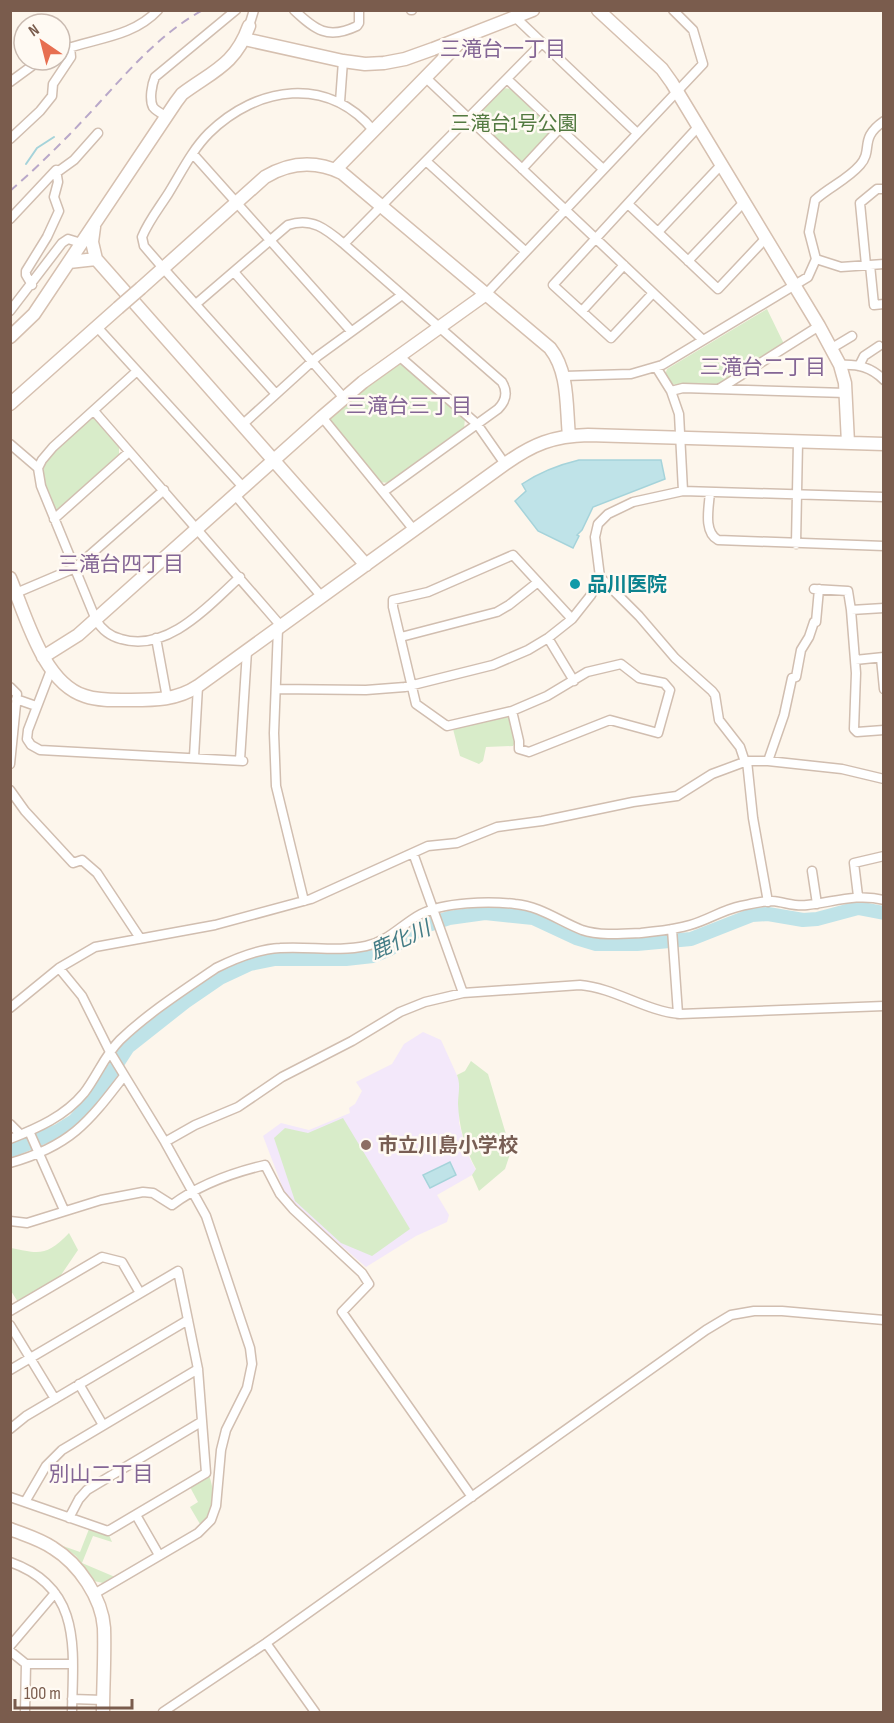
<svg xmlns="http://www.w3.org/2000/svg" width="894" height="1723" font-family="'Sofia Sans Condensed','Noto Sans JP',sans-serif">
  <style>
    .education { fill: #f3e8fa }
    .green { fill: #d8ecc9 }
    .water { fill: #bfe3e8; stroke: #a5d3da; stroke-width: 1.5 }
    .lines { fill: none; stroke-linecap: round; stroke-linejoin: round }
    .stream { stroke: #a5d3da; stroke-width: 2 }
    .river { stroke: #bfe3e8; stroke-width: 14 }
    .street-casing { stroke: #d1beb0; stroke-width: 11 }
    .secondary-casing { stroke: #d6c0b0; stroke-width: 15 }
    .street { stroke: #fff; stroke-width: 8 }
    .secondary { stroke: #fff; stroke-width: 12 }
    .rail { stroke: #b9a8c9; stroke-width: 2; stroke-dasharray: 9 6; stroke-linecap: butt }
    .secondary-bridge-casing { stroke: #d6c0b0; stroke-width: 15; stroke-linecap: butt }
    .secondary-bridge { stroke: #fff; stroke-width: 12 }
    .culture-dot { fill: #0f9aa8; stroke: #fffaf3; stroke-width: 2 }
    .education-dot { fill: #8d6e63; stroke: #fffaf3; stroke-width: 2 }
    .labels { text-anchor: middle; stroke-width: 5; stroke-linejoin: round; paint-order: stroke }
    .park-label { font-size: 20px; fill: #537a41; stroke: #fffaf3 }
    .culture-label { font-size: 20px; font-weight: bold; fill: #0d838f; stroke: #fffaf3; text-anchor: start }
    .education-label { font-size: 20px; font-weight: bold; fill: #785e54; stroke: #fffaf3; text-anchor: start }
    .neighbourhood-label { font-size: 21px; fill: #846695; stroke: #fffaf3 }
    .water-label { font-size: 21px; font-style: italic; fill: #437c86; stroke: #fffaf3 }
  </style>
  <rect width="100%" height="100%" fill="#fdf6ec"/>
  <path class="education" d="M423,1032l18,8 19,42 -1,41 8,30 9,17 -4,5 -35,20 12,20 -2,7 -31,14 -50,31 -79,-68 -24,-63 18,-13 28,7 41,-17 -1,-5 6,-4 7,-13 -6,-9 36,-18 12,-20z"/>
  <path class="green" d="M503,88l10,1 39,35 2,6 -29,31h-6l-43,-40v-5z
    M767,309l17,35 -66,40c-8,2 -34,3 -42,1 -6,-1 -8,-6 -11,-10l2,-6z
    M395,364h7l63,54 -1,11 -74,54 -12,-1 -48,-60 1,-7z
    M91,418l5,1 23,26v11l-60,54 -5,-2c-5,-11 -11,-21 -11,-32 -1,-22 33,-44 48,-58z
    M506,716l4,2 6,22 -3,6 -27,1 -3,14 -4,3 -19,-8 -7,-27z
    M471,1061l17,13 23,77 -6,18 -26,22 -7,-16 4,-6c-11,-20 -17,-42 -18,-65 0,-10 3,-19 -1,-29l8,-4z
    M343,1118l67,111 -38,27 -31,-13 -46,-42 -21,-63 11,-10 23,5z
    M69,1233l9,17 -19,28 -41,24 -7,-11v-43c29,6 36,8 58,-15z
    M209,1475c6,18 8,38 -9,49l-10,-17 8,-5 -8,-15z
    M89,1529l20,6 3,7 -19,-6 -11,27 33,14 -12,6 -9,-2 -18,-25 -13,-10 17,6z"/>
  <path class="water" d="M579,460h82l4,19 -72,28 -11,23 -5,5 2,1 -6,12 -35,-17 -23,-30 11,-10 -4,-7c18,-12 36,-19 57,-24z
    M450,1162l6,13 -26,13 -7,-13z"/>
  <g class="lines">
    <path class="stream" d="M26,164l11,-16 17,-11"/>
    <path class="river" d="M10,1151l48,-20 16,-10 21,-23 33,-51 57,-45 35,-24 30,-14 25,-5h71l27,-3 17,-7 35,-23 24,-8 36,-5 48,5 43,20 20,6h41l54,-5 61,-24 16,-1 35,6 14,-1 41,-11 26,5"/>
    <g class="street-casing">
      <path id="street" d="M294,10c21,20 34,30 63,16l2,-3v-13
        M411,10h1
        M515,17l122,116
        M249,26l5,-16
        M60,51c33,-13 72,-13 98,-41
        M425,77l278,263
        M507,79l96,90
        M10,82l30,-22
        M340,102l3,-41
        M166,116c-4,-2 -10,-5 -13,-9 -4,-8 -1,-23 2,-30l81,-67
        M10,139l30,-28 12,-15 1,-12 18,-27 -1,-10
        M193,154l158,177
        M426,161l99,90
        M522,169l38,-41
        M56,173l18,-13 24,-27
        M628,204l90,85 48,-51
        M10,219l46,-49 2,12 -4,15 5,14 -12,26 -21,34v4l6,10
        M658,232l63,-67
        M344,244l198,-201
        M816,259l25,8 43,-3
        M688,261l56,-59
        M866,265l-6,-62 17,-14h7
        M870,265l4,40 10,-1
        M234,272l110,126
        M653,293l-42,45 -58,-53 145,-158
        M486,294l217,-230 -10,-34 -20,-20
        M196,304l92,-79c24,-8 38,4 56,19l158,138c6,10 4,19 -4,27l-115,83
        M10,311l52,-68 6,-4 13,4
        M582,311l42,-46
        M97,327l146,160
        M832,348l20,-12
        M399,356l78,68 28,40
        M840,365c18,-1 31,2 44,15
        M859,366l5,-10 15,-10
        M656,367l15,24 8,23 4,77
        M564,376l67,-2 31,-9 146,-88 8,-18 -7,-27 6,-32c14,-13 32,-20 45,-35 14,-16 -2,-26 24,-44
        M719,389l100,-63
        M671,391l12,-3 163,5
        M276,394l-113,-126 -19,-22 -2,-9c6,-15 17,-29 26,-43 13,-21 24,-44 41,-61 48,-47 119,-58 165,-2
        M94,411l187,215
        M322,417l92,113
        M242,425l76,-69 84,-61
        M10,444l28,24 3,18 55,134c6,10 13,16 25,19 47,14 88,-34 119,-62
        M38,468l4,-8 11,-13 84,-76
        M710,492c-1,15 -7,40 8,48l166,6
        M235,495l87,102
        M54,519l75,-67
        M796,544l2,-102
        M600,577l39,39 36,42 37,33 3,4 4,25 21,27 5,15
        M814,589l34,2 3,19
        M16,593l59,-25 89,-78
        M884,608l-33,2 5,63 -2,56 3,3 27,-2
        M278,628l-4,105 2,53 28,115
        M401,637l96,-25 12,-7 29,-23
        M156,638l11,60
        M548,638l26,43
        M881,658l3,31
        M855,660l29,-3
        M51,670l-23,60 -1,9 4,6 9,5 203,11
        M10,687l7,7 -7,70
        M276,689l90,1 39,-3 88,-22 35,-15 20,-12 24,-19 19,-24 9,-18 -5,-40 3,-13 10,-10 25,-12 50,-11 201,6
        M16,699l20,7
        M512,711l7,30v8l10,3 81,-32 48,13 12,-43 -6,-7 -25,-5 -18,-14 -34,8 -40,24 -35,15 -65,15 -31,-22 -23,-97v-7l35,-8 85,-37 59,64
        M194,757l4,-71
        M240,760l7,-109
        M747,761l6,57 15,84
        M768,761l16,-46 8,-37 4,-1 5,-27 8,-13 5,-15h2l3,-33
        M10,790l15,21 48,52 9,-3 15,13 43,65
        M413,853l50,140
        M812,871l5,33
        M858,896l-4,-33 30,-7
        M672,929l6,85
        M59,968l23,28 28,56 55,90 41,74 44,132 2,16 -5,24 -21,42 -5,20 -5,56 -5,14 -13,13 -104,61
        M10,1008l49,-40 36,-21 120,-22 96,-26 117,-53 29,-3 40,-16 45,-6 91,-19 44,-6 35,-22 35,-13h21l74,8 42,10
        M10,1124l10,10
        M29,1131l35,79
        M10,1139c28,-11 55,-23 74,-46 13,-17 21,-38 36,-53 28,-27 64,-50 96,-72 20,-10 42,-19 64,-20 29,-2 58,4 86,-2 23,-5 36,-22 55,-32 23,-12 68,-13 94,-10 25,2 44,17 67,26 18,6 40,4 59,3 16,-2 33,-3 49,-8 18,-5 32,-15 51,-19 10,-2 21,-5 31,-5 13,1 23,6 35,4 27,-3 50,-12 77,-5
        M165,1142l30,-17 43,-18 44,-30 70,-36 48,-29 25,-10 38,-9 117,-8c35,3 65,26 100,29l204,-8
        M10,1163c60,-17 78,-40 114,-87
        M10,1221l17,2 74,-23 42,-8 10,1 19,12c28,-21 59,-32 93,-40l15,29 13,15 69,64 7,11 -27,28 130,185
        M10,1311l92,-54 20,5 18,31
        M10,1325l45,74
        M10,1370l168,-99 20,98 8,104 -98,58 -98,-34
        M79,1384l24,41
        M10,1429l16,-13 162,-96
        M25,1502l21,-36 16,-16 136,-81
        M136,1515l23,40
        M69,1518l10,-19 8,-9 114,-68
        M10,1562c73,26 63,87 62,150
        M266,1643l49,69
        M10,1646l45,-53
        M10,1651l16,13h47
        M72,1699l31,1
        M25,1712l1,-48
        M163,1712l103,-69 440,-313 25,-15 23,-4h28l102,9"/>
    </g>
    <g class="secondary-casing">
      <path id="secondary" d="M598,10l64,59 10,14 147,243 21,39 5,18 3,60
        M244,39l99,22 22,3 19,-1 21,-4 28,-10 100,-39
        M335,170l128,-131
        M94,227l-2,15 4,17
        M69,262l27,-3 270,306
        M141,288l124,-111c25,-15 50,-17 77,-4l208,175c19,24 16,58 19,88
        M10,337l24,-23 142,-212 6,-8c31,-23 53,-29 67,-68
        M10,404l108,-96
        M10,578c16,38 33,105 75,118 15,5 31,4 46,4 24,0 46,0 67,-14l307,-222c28,-20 48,-28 83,-29l296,9
        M43,657l35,-22 244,-218 41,-35 123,-88
        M10,1529c15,6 30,10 43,19 26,16 49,50 51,80 1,28 -1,57 -1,84"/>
    </g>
    <use href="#street" class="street"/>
    <use href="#secondary" class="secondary"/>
    <path class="rail" d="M10,191c32,-28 61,-57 89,-88 32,-35 62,-70 104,-93"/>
    <g class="secondary-bridge-casing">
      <path id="secondary-bridge" d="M118,308l23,-20"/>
    </g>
    <use href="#secondary-bridge" class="secondary-bridge"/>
  </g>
  <circle class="culture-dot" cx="575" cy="584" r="6"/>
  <circle class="education-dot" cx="366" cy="1145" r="6"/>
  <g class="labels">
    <g class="park-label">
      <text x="514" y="130">三滝台1号公園</text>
    </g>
    <g class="culture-label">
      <text x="587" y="591">品川医院</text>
    </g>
    <g class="education-label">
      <text x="378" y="1152">市立川島小学校</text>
    </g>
    <g class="neighbourhood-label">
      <text x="503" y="56">三滝台一丁目</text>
      <text x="763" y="374">三滝台二丁目</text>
      <text x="409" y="413">三滝台三丁目</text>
      <text x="121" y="571">三滝台四丁目</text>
      <text x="101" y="1481">別山二丁目</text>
    </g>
    <g class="water-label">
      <text transform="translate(400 940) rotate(-24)" y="7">鹿化川</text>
    </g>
  </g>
  <rect width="894" height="1723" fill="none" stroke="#7a5c4d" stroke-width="24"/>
  <g transform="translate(42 42) rotate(325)"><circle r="28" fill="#fffaf3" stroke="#cabbb1" stroke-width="1.5"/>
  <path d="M0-4.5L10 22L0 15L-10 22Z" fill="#e76f51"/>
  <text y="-9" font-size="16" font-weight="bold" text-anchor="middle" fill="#7a5c4d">N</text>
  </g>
  <path d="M15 1699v9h117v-9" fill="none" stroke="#7a5c4d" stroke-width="3"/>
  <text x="24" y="1699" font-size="18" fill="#7a5c4d" stroke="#fffaf3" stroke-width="4.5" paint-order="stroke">100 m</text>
</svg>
